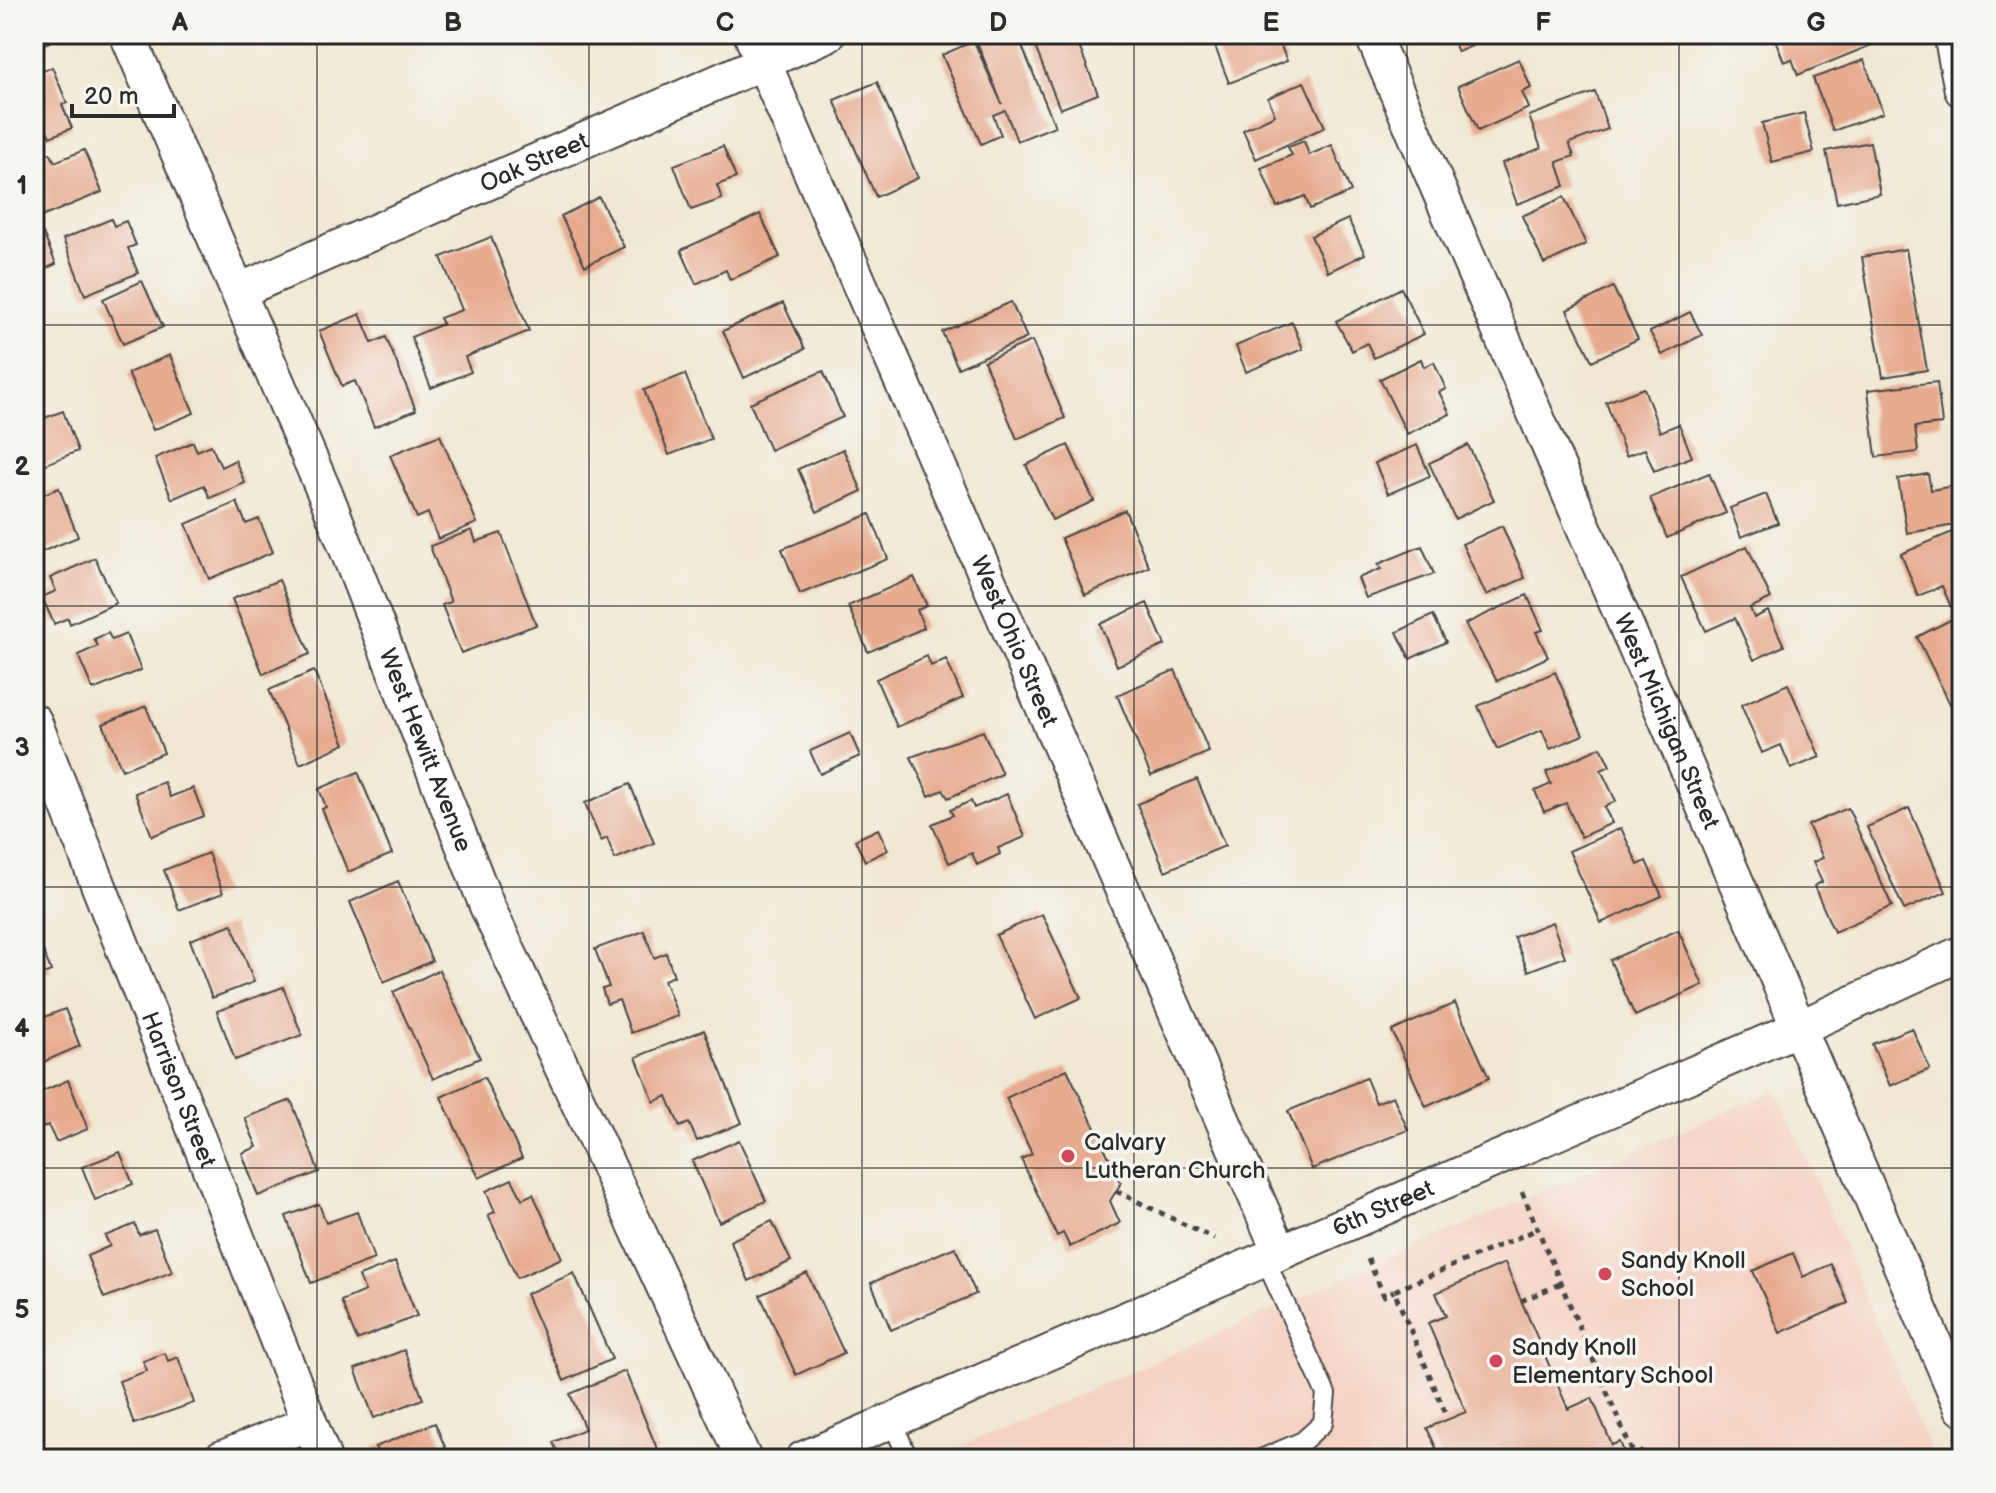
<svg xmlns="http://www.w3.org/2000/svg" width="1996" height="1493" font-family="'Balsamiq Sans',sans-serif">
  <style>
    .built { fill: #f5d2c2 }
    .building { fill: #e7ab90 }
    .lines { fill: none; stroke-linecap: round; stroke-linejoin: round }
    .lane-casing { stroke: #494744; stroke-width: 22 }
    .street-casing { stroke: #494744; stroke-width: 38 }
    .path { stroke: #494744; stroke-width: 5; stroke-dasharray: 6 6; stroke-linecap: butt }
    .lane { stroke: #fff; stroke-width: 18 }
    .street { stroke: #fff; stroke-width: 34 }
    .grid { fill: none; stroke: #2b2b2b; stroke-width: 2; stroke-opacity: 0.55 }
    .poi-dot { fill: #d1495b; stroke: #f6f6f2; stroke-width: 3 }
    .labels { text-anchor: middle; stroke-width: 7; stroke-linejoin: round; paint-order: stroke }
    .street-label { font-size: 24px; fill: #2b2b2b; stroke: #f6f6f2 }
    .poi-label { font-size: 24px; fill: #2b2b2b; stroke: #f6f6f2; text-anchor: start }
    .neatline { fill: none; stroke: #2b2b2b; stroke-width: 3 }
    .grid-label { font-size: 26px; text-anchor: middle; font-weight: bold; fill: #2b2b2b }
  </style>
  <rect width="100%" height="100%" fill="#f6f6f2"/>
  <filter id="ink" filterUnits="userSpaceOnUse"><feTurbulence type="fractalNoise" baseFrequency=".0125" numOctaves="2"/><feDisplacementMap in="SourceGraphic" scale="16" xChannelSelector="R" yChannelSelector="G"/><feConvolveMatrix kernelMatrix="1 2 1 2 8 2 1 2 1" color-interpolation-filters="sRGB"/></filter>
  <filter id="wash" filterUnits="userSpaceOnUse"><feTurbulence type="fractalNoise" baseFrequency=".006" numOctaves="4" result="noise"/><feDisplacementMap in="SourceGraphic" scale="32" xChannelSelector="R" yChannelSelector="G"/><feGaussianBlur stdDeviation="1.8" result="paint"/><feColorMatrix in="noise" values="0 0 0 0 0 0 0 0 0 0 0 0 0 0 0 0 0 1.4 0 .05"/><feComposite in="paint" operator="in"/></filter>
  <g filter="url(#wash)">
    <rect width="100%" height="100%" fill="#f0e8d3"/>
    <path class="built" d="M1777,1089l157,370h-1003z"/>
    <g id="blocks">
      <path class="building" d="M34,34h18l2,6 -20,8z
        M981,34h36l38,92 -38,15 -12,-31 -12,5 8,20 -20,9 -39,-89 32,-14 28,63 -25,-62 6,-2z
        M1030,34h44l24,60 -38,15z
        M1215,34h61l11,27 -58,22 -18,-47z
        M1450,34h49l-41,18z
        M1773,34h103l3,8 -81,33 -6,-16 -8,3z
        M1519,59l12,29 -9,4 7,16 -51,23 -20,-45z
        M1864,60l19,53 -50,18 -20,-53z
        M34,62l5,11 13,-6 15,36 -5,2 10,23 -22,9 -9,-21 -7,3z
        M877,82l41,96 -42,19 -42,-97z
        M1304,82l21,45 -69,32 -13,-29 32,-15 -7,-17z
        M1595,92l13,37 -39,14 5,13 -17,6 8,24 -48,18 -15,-41 39,-15 -12,-32z
        M1804,113l10,39 -42,10 -10,-39z
        M1304,141l5,14 23,-10 19,47 -41,17 -5,-13 -28,11 -16,-39 31,-13 -4,-8z
        M1870,142l10,52 -43,9 -11,-52z
        M723,146l13,32 -19,7 5,14 -31,11 -17,-45z
        M84,150l18,42 -68,28v-60l16,-7 5,9z
        M599,197l25,50 -39,19 -24,-50z
        M1564,197l22,47 -42,20 -22,-48z
        M760,214l20,43 -50,23 -4,-10 -30,14 -15,-34z
        M111,219l3,7 12,-5 10,24 -8,3 10,25 -53,22 -22,-56z
        M1348,219l17,35 -37,18 -17,-36z
        M43,233l13,31 -22,10v-37z
        M491,237l38,94 -64,26 6,15 -40,16 -20,-51 32,-13 -3,-6 22,-8 -21,-53z
        M1906,249l21,121 -44,7 -21,-120z
        M142,281l21,46 -40,17 -20,-45z
        M1613,287l25,52 -46,22 -25,-51z
        M1401,288l23,46 -50,24 -7,-15 -15,8 -16,-30z
        M1011,302l16,36 -69,30 -16,-36z
        M783,303l22,46 -61,29 -21,-47z
        M1690,312l12,23 -40,20 -12,-23z
        M360,314l12,29 14,-6 30,73 -42,17 -19,-46 -13,5 -23,-55z
        M1292,322l11,27 -57,23 -10,-26z
        M1032,341l33,77 -48,21 -33,-78z
        M170,355l24,58 -41,17 -25,-57z
        M1421,359l3,8 10,-5 12,27 -7,3 11,22 -43,20 -27,-55z
        M823,371l20,46 -73,33 -20,-47z
        M685,374l26,65 -42,16 -25,-65z
        M1937,382l5,42 -27,3 3,25 -42,5 -8,-67z
        M1644,388l16,44 19,-8 13,33 -38,14 -9,-22 -19,7 -20,-54z
        M63,411l15,40 -44,18v-47z
        M440,435l37,88 -39,16 -10,-26 -11,5 -27,-63z
        M193,442l4,9 14,-6 10,22 14,-7 10,23 -35,15 -6,-13 -32,14 -17,-41z
        M1068,445l26,56 -42,19 -26,-55z
        M1417,445l13,31 -42,18 -13,-31z
        M1468,445l26,55 -39,19 -26,-56z
        M843,449l19,42 -45,21 -19,-43z
        M1709,473l17,40 -59,25 -17,-40z
        M1928,474l3,16 28,-5 3,39 -55,9 -9,-54z
        M59,488l19,49 -39,16 -5,-14v-41z
        M1766,494l12,29 -37,14 -11,-29z
        M237,502l9,22 13,-5 14,33 -64,27 -23,-55z
        M1125,510l24,57 -64,28 -24,-57z
        M870,514l18,45 -88,35 -18,-45z
        M1502,526l23,52 -39,17 -24,-51z
        M472,530l4,12 25,-9 35,92 -75,28 -19,-48 9,-3 -21,-56z
        M1952,532l10,23v48l-11,4 -9,-21 -24,10 -17,-42z
        M1422,546l12,28 -68,24 -8,-20 23,-9 -3,-5z
        M1747,546l24,52 -21,10 4,10 14,-7 16,35 -30,14 -19,-42 -29,13 -25,-54z
        M95,558l21,45 -46,21 -2,-6 -14,6 -12,-27 14,-6 -6,-13z
        M914,577l13,29 -10,4 7,18 -56,24 -20,-46z
        M279,580l31,74 -47,20 -31,-75z
        M1527,595l16,35 -7,2 12,25 -51,24 -32,-57z
        M1147,603l18,42 -48,21 -17,-42z
        M1962,614v84l-12,6 -33,-67z
        M1433,615l13,27 -36,17 -13,-27z
        M108,633l4,7 14,-6 15,36 -48,20 -15,-35 20,-9 -4,-7z
        M927,656l4,10 15,-7 17,39 -66,29 -21,-48z
        M1175,670l34,82 -58,24 -34,-81z
        M314,671l31,73 -45,20 -31,-74z
        M1555,672l28,63 -33,14 -8,-19 -45,19 -19,-43z
        M1788,684l32,73 -29,12 -10,-24 -19,8 -21,-48z
        M146,706l18,47 -42,17 -19,-46z
        M983,731l19,43 -54,24 -5,-8 -14,6 -18,-39z
        M850,733l10,23 -40,18 -10,-23z
        M1601,747l9,19 -9,4 15,31 -12,6 8,16 -31,14 -15,-34 -22,9 -9,-21 16,-7 -5,-12z
        M358,772l34,82 -44,18 -26,-63 4,-2 -7,-18z
        M1197,779l28,67 -60,25 -28,-67z
        M164,782l6,15 23,-9 11,28 -52,20 -17,-43z
        M630,784l24,59 -39,16 -8,-21 -6,3 -16,-38z
        M1007,794l18,43 -27,11 2,6 -23,11 -5,-12 -23,10 -17,-39 21,-9 -3,-5 21,-9 3,7z
        M1848,808l44,98 -58,26 -20,-46 8,-4 -9,-20 10,-4 -15,-33z
        M1909,808l37,84 -42,18 -37,-83z
        M1621,828l17,37 8,-4 16,35 -61,27 -32,-72z
        M878,829l10,21 -23,11 -10,-21z
        M208,853l15,40 -44,17 -15,-40z
        M398,881l34,80 -48,21 -34,-80z
        M1042,914l39,84 -46,21 -39,-84z
        M1552,922l13,35 -37,14 -14,-34z
        M232,924l22,58 -42,16 -22,-58z
        M1678,930l25,55 -68,31 -25,-56z
        M644,931l10,27 12,-5 8,23 -10,4 14,36 -47,17 -12,-33 -12,4 -5,-15 7,-2 -14,-38z
        M37,935l14,36 -17,7v-42z
        M439,970l41,88 -47,21 -40,-87z
        M283,987l19,48 -67,25 -18,-49z
        M1455,1003l34,75 -63,29 -34,-76z
        M65,1009l15,37 -46,20v-45z
        M1912,1028l18,41 -40,17 -18,-42z
        M704,1030l38,93 -45,18 -8,-18 -9,4 -13,-31 -13,6 -18,-45z
        M1067,1069l54,114 -11,18 10,22 -50,24 -7,-14 -6,3 -36,-77 11,-5 -26,-56z
        M484,1077l38,81 -43,20 -38,-81z
        M1366,1078l10,25 17,-7 15,34 -96,39 -24,-58z
        M68,1080l20,49 -32,13 -8,-17 -14,6v-36z
        M291,1100l28,72 -61,24 -16,-43 15,-6 -12,-29z
        M1962,1136v28h-1l-7,-26z
        M739,1140l27,61 -47,21 -27,-61z
        M120,1152l13,32 -38,16 -13,-33z
        M512,1179l10,20 11,-5 29,64 -45,20 -29,-63 7,-3 -9,-21z
        M319,1204l7,19 31,-11 17,47 -63,24 -25,-67z
        M772,1221l19,40 -42,20 -19,-40z
        M135,1224l4,11 16,-6 17,43 -68,26 -17,-42 23,-10 -5,-10z
        M955,1247l21,47 -85,36 -20,-47z
        M1793,1253l10,24 28,-13 17,39 -68,30 -27,-62z
        M395,1262l22,54 -60,24 -16,-39 24,-10 -6,-15z
        M1505,1263l63,146 24,-11 20,47 8,-3 7,17h-186l-14,-31 39,-16 -38,-89 18,-7 -10,-23z
        M574,1273l38,86 -48,22 -38,-87z
        M807,1273l37,80 -48,22 -36,-80z
        M404,1350l19,49 -49,19 -19,-49z
        M165,1353l3,8 10,-4 16,46 -60,21 -15,-43 28,-10 -4,-10z
        M625,1371l33,80 -19,8h-79l-7,-17 32,-13 -15,-35z
        M435,1423l15,36h-70l-5,-12z"/>
    </g>
  </g>
  <g filter="url(#ink)">
    <use href="#blocks" fill-opacity="0" stroke="#494744" stroke-width="2"/>
    <g class="lines">
      <g class="lane-casing">
        <path id="lane" d="M892,1420l16,39
          M1261,1459l42,-18 20,-18 3,-29 -62,-137"/>
      </g>
      <g class="street-casing">
        <g id="street">
          <path id="s1" d="M127,34l202,469 158,403 257,553"/>
          <path id="s2" d="M751,34l528,1216"/>
          <path id="s3" d="M1372,34l590,1374"/>
          <path d="M1951,34l11,56"/>
          <path id="s4" d="M239,291l589,-257"/>
          <path id="s5" d="M34,721l290,738"/>
          <path d="M220,1459l89,-36"/>
          <path id="s6" d="M803,1459l996,-431 163,-75"/>
        </g>
      </g>
      <path class="path" d="M1116,1191l98,48
        M1522,1192l109,257 34,10
        M1368,1259l16,37 10,-5
        M1521,1301l41,-18
        M1445,1412l-51,-121 144,-62"/>
      <use href="#lane" class="lane"/>
      <use href="#street" class="street"/>
    </g>
  </g>
  <path class="grid" d="M317,34v1425M589,34v1425M862,34v1425M1134,34v1425M1407,34v1425M1679,34v1425M34,325h1928M34,606h1928M34,887h1928M34,1168h1928"/>
  <g class="poi-dot">
    <circle cx="1068" cy="1156" r="8"/>
    <circle cx="1605" cy="1274" r="8"/>
    <circle cx="1496" cy="1361" r="8"/>
  </g>
  <g class="labels">
    <g class="street-label">
      <text dy="8" stroke="none"><textPath href="#s4" startOffset="322">Oak Street</textPath></text>
      <text dy="8" stroke="none"><textPath href="#s2" startOffset="662">West Ohio Street</textPath></text>
      <text dy="8" stroke="none"><textPath href="#s3" startOffset="748">West Michigan Street</textPath></text>
      <text dy="8" stroke="none"><textPath href="#s1" startOffset="776">West Hewitt Avenue</textPath></text>
      <text dy="8" stroke="none"><textPath href="#s5" startOffset="396">Harrison Street</textPath></text>
      <text dy="8" stroke="none"><textPath href="#s6" startOffset="632">6th Street</textPath></text>
    </g>
    <g class="poi-label">
      <text x="1084" y="1150">Calvary<tspan x="1084" dy="28">Lutheran Church</tspan></text>
      <text x="1621" y="1268">Sandy Knoll<tspan x="1621" dy="28">School</tspan></text>
      <text x="1512" y="1355">Sandy Knoll<tspan x="1512" dy="28">Elementary School</tspan></text>
    </g>
  </g>
  <rect width="1996" height="1493" fill="none" stroke="#f6f6f2" stroke-width="88"/>
  <path d="M72 104v12h102v-12" fill="none" stroke="#2b2b2b" stroke-width="4"/>
  <text x="84" y="104" font-size="24" fill="#2b2b2b" stroke="#f6f6f2" stroke-width="6" paint-order="stroke">20 m</text>
  <rect x="44" y="44" width="1908" height="1405" class="neatline"/>
  <g class="grid-label">
    <text x="180" y="31">A</text>
    <text x="453" y="31">B</text>
    <text x="725" y="31">C</text>
    <text x="998" y="31">D</text>
    <text x="1271" y="31">E</text>
    <text x="1543" y="31">F</text>
    <text x="1816" y="31">G</text>
    <text x="22" y="194">1</text>
    <text x="22" y="475">2</text>
    <text x="22" y="756">3</text>
    <text x="22" y="1037">4</text>
    <text x="22" y="1318">5</text>
  </g>
</svg>
